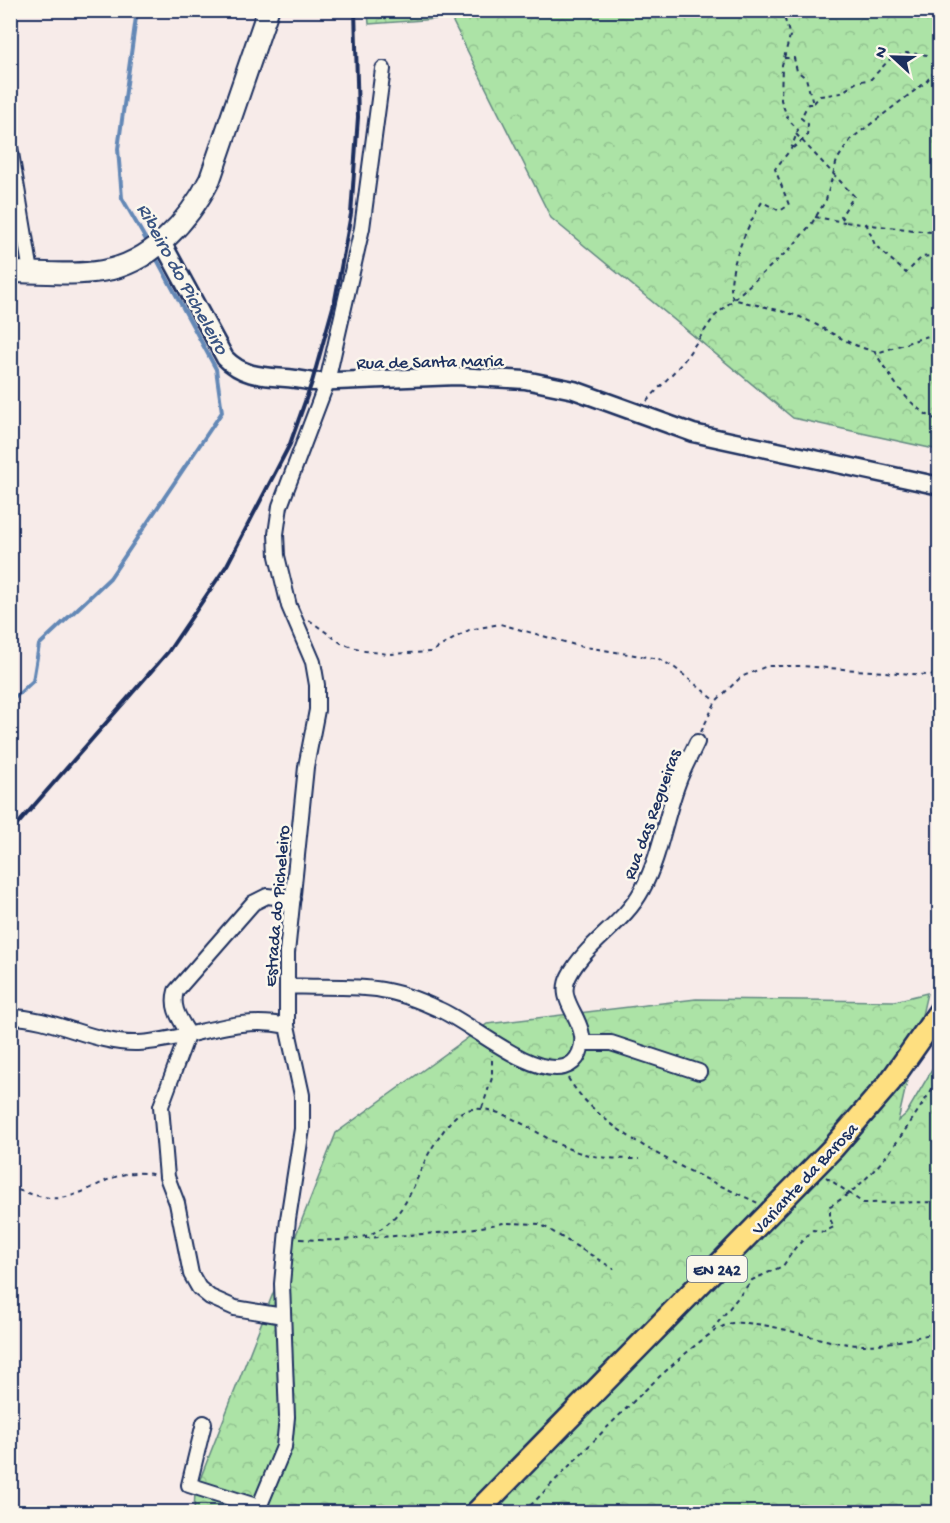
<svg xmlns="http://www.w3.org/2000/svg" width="950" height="1523" font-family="'Gochi Hand',sans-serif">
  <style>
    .forest { fill: url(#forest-crowns); stroke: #648982; stroke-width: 1.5 }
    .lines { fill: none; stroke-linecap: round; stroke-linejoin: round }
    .stream { stroke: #6488b6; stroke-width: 4 }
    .minor-casing { stroke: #1b2f5e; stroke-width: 18 }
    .tertiary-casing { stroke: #1b2f5e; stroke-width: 21 }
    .secondary-casing { stroke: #1b2f5e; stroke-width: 24 }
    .primary-casing { stroke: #1b2f5e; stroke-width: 26 }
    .path { stroke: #1b2f5e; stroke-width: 2; stroke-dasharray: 4.5 4.5; stroke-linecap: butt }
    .minor { stroke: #fbf7ec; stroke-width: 14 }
    .tertiary { stroke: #fbf7ec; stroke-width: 16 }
    .secondary { stroke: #fbf7ec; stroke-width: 20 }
    .primary { stroke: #fedf80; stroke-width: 21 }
    .rail { stroke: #1b2f5e; stroke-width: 4 }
    .labels { text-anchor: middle; stroke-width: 5; stroke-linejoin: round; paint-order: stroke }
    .shield { fill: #fbf7ec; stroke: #5e6b89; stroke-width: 1.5 }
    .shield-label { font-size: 16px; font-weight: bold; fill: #1b2f5e }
    .street-label { font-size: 18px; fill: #1b2f5e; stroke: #fbf7ec }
    .water-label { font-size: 20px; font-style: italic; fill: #3a5482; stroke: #fbf7ec }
  </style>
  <defs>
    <pattern id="forest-crowns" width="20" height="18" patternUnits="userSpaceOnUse" patternTransform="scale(1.5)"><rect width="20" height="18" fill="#ace3a6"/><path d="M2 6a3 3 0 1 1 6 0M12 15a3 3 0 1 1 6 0" fill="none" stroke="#93c391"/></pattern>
  </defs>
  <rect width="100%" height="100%" fill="#f7ebe9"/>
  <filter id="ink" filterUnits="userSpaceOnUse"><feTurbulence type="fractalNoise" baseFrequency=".0167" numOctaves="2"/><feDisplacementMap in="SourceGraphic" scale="12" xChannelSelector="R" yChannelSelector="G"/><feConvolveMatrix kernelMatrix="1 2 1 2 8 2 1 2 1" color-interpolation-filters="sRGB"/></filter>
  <g filter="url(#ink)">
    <path class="forest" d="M368,11h571v439l-146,-32 -242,-200 -100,-200 -82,6z
      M927,993l-29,128 8,-7 33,-56v454h-745l1,-20 141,-359 151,-109 209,-25 199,2z"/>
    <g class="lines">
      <path class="stream" d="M137,10l-19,139 4,49 27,47
        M10,702l23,-21 6,-36 71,-67 112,-166 -6,-43 -62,-115"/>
      <g class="minor-casing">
        <path id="minor" d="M10,147l21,125
          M287,986c31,2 65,-1 95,4 19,3 39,11 56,19 32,13 91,67 126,58 15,-4 21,-22 17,-36 -5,-20 -23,-34 -12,-55 17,-33 55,-52 73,-86 18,-33 23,-72 36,-107 5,-14 13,-28 19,-41
          M10,1017c44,0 83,27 127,26 51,-2 98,-29 150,-17
          M582,1043h29l88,29
          M283,1316l-48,-8 -25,-11 -11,-9 -8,-14 -14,-71 -10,-26 -6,-71 27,-73c-8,-14 -17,-25 -12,-42l77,-88 14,-7 26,3
          M204,1423l-15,62 70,22
          M257,1512l27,-65 3,-30 -5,-133 6,-65 14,-90v-34l-15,-69v-73l19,-186 11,-57v-25l-4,-23 -24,-56 -12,-50 -1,-22 4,-28 47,-124 35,-154 21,-159"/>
      </g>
      <g class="tertiary-casing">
        <path id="tertiary" d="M162,242l63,116c25,26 55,15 87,24l144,-6 69,4 49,10 119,43 247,53"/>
      </g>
      <g class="secondary-casing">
        <path id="secondary" d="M10,272c31,0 62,4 92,-1 48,-7 87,-50 108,-92l58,-169"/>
      </g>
      <g class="primary-casing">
        <path id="primary" d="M477,1512l356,-364 57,-66 50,-71"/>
      </g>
      <path class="path" d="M782,10l8,26 -8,29 -1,35 7,19 10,11 -7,19 -16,20 14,36 -9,6 -18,-9c-14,22 -38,73 -29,97 21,6 46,10 67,18 27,11 50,31 80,35l60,-20
        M784,58h10l3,13 9,7 7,26 7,-8 21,-3 16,-11 14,-3 18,-19 17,-7 34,3
        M796,134l58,62 -13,20 4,6 95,11
        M793,148l14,-12 1,-12 -7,-6 7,-14h5
        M815,217l30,5
        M866,223l9,22 31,28 16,-16 18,-2
        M874,351c17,26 35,59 66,70
        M647,401l36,-39 31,-45 78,-70 20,-24 14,-23 11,-40 14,-21 75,-57 14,-17
        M309,620l32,23 24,8 23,3 43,-2 38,-22 31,-6 79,22 80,13 16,9 41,33
        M701,732l15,-31 25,-24 26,-11h34l139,10
        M568,1078c35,58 130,97 190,125
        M482,1108l10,-30v-23
        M826,1177l37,26 77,-1
        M10,1188c16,4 35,12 51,10 37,-6 53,-33 95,-23
        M365,1238l87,-6 52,-9 36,1 74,45
        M300,1239c49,3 83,5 109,-43 10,-19 16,-40 29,-57 6,-9 14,-22 24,-27 31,-15 77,25 105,36 23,10 47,11 72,11
        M712,1330l40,-50 31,-14 12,-18 18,-18 11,2 10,-5 -4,-8v-13c49,-27 80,-84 110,-129
        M524,1512c32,-31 176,-187 209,-189 40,-2 77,17 116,21 30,4 62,-6 91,-12"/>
      <use href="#minor" class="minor"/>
      <use href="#tertiary" class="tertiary"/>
      <use href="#secondary" class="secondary"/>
      <use href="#primary" class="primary"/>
      <path class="rail" d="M10,833l158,-181 59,-87 63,-121 22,-62 23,-82 16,-86 7,-97 -3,-107"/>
    </g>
  </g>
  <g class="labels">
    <rect class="shield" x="687" y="1256" width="60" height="26" rx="4.5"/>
    <g class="shield-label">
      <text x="717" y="1275">EN 242</text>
    </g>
    <g class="street-label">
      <text transform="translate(430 361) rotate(-1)" y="6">Rua de Santa Maria</text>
      <text transform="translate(651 814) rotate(-70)" y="6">Rua das Regueiras</text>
      <text transform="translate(276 906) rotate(-85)" y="6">Estrada do Picheleiro</text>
      <text transform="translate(804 1178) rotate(-47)" y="6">Variante da Barosa</text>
    </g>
    <g class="water-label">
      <text transform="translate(184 278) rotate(61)" y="7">Ribeiro do Picheleiro</text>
    </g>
  </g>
  <rect width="950" height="1523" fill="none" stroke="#fbf7ec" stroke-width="36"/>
  <rect x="18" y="18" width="914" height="1487" fill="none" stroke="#1b2f5e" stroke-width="2" filter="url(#ink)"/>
  <g transform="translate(893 57) rotate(292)" stroke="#fbf7ec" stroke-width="4.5" paint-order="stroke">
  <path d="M0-4.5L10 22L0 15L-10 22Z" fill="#1b2f5e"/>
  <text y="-9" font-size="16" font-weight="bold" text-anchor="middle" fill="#1b2f5e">N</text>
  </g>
</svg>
